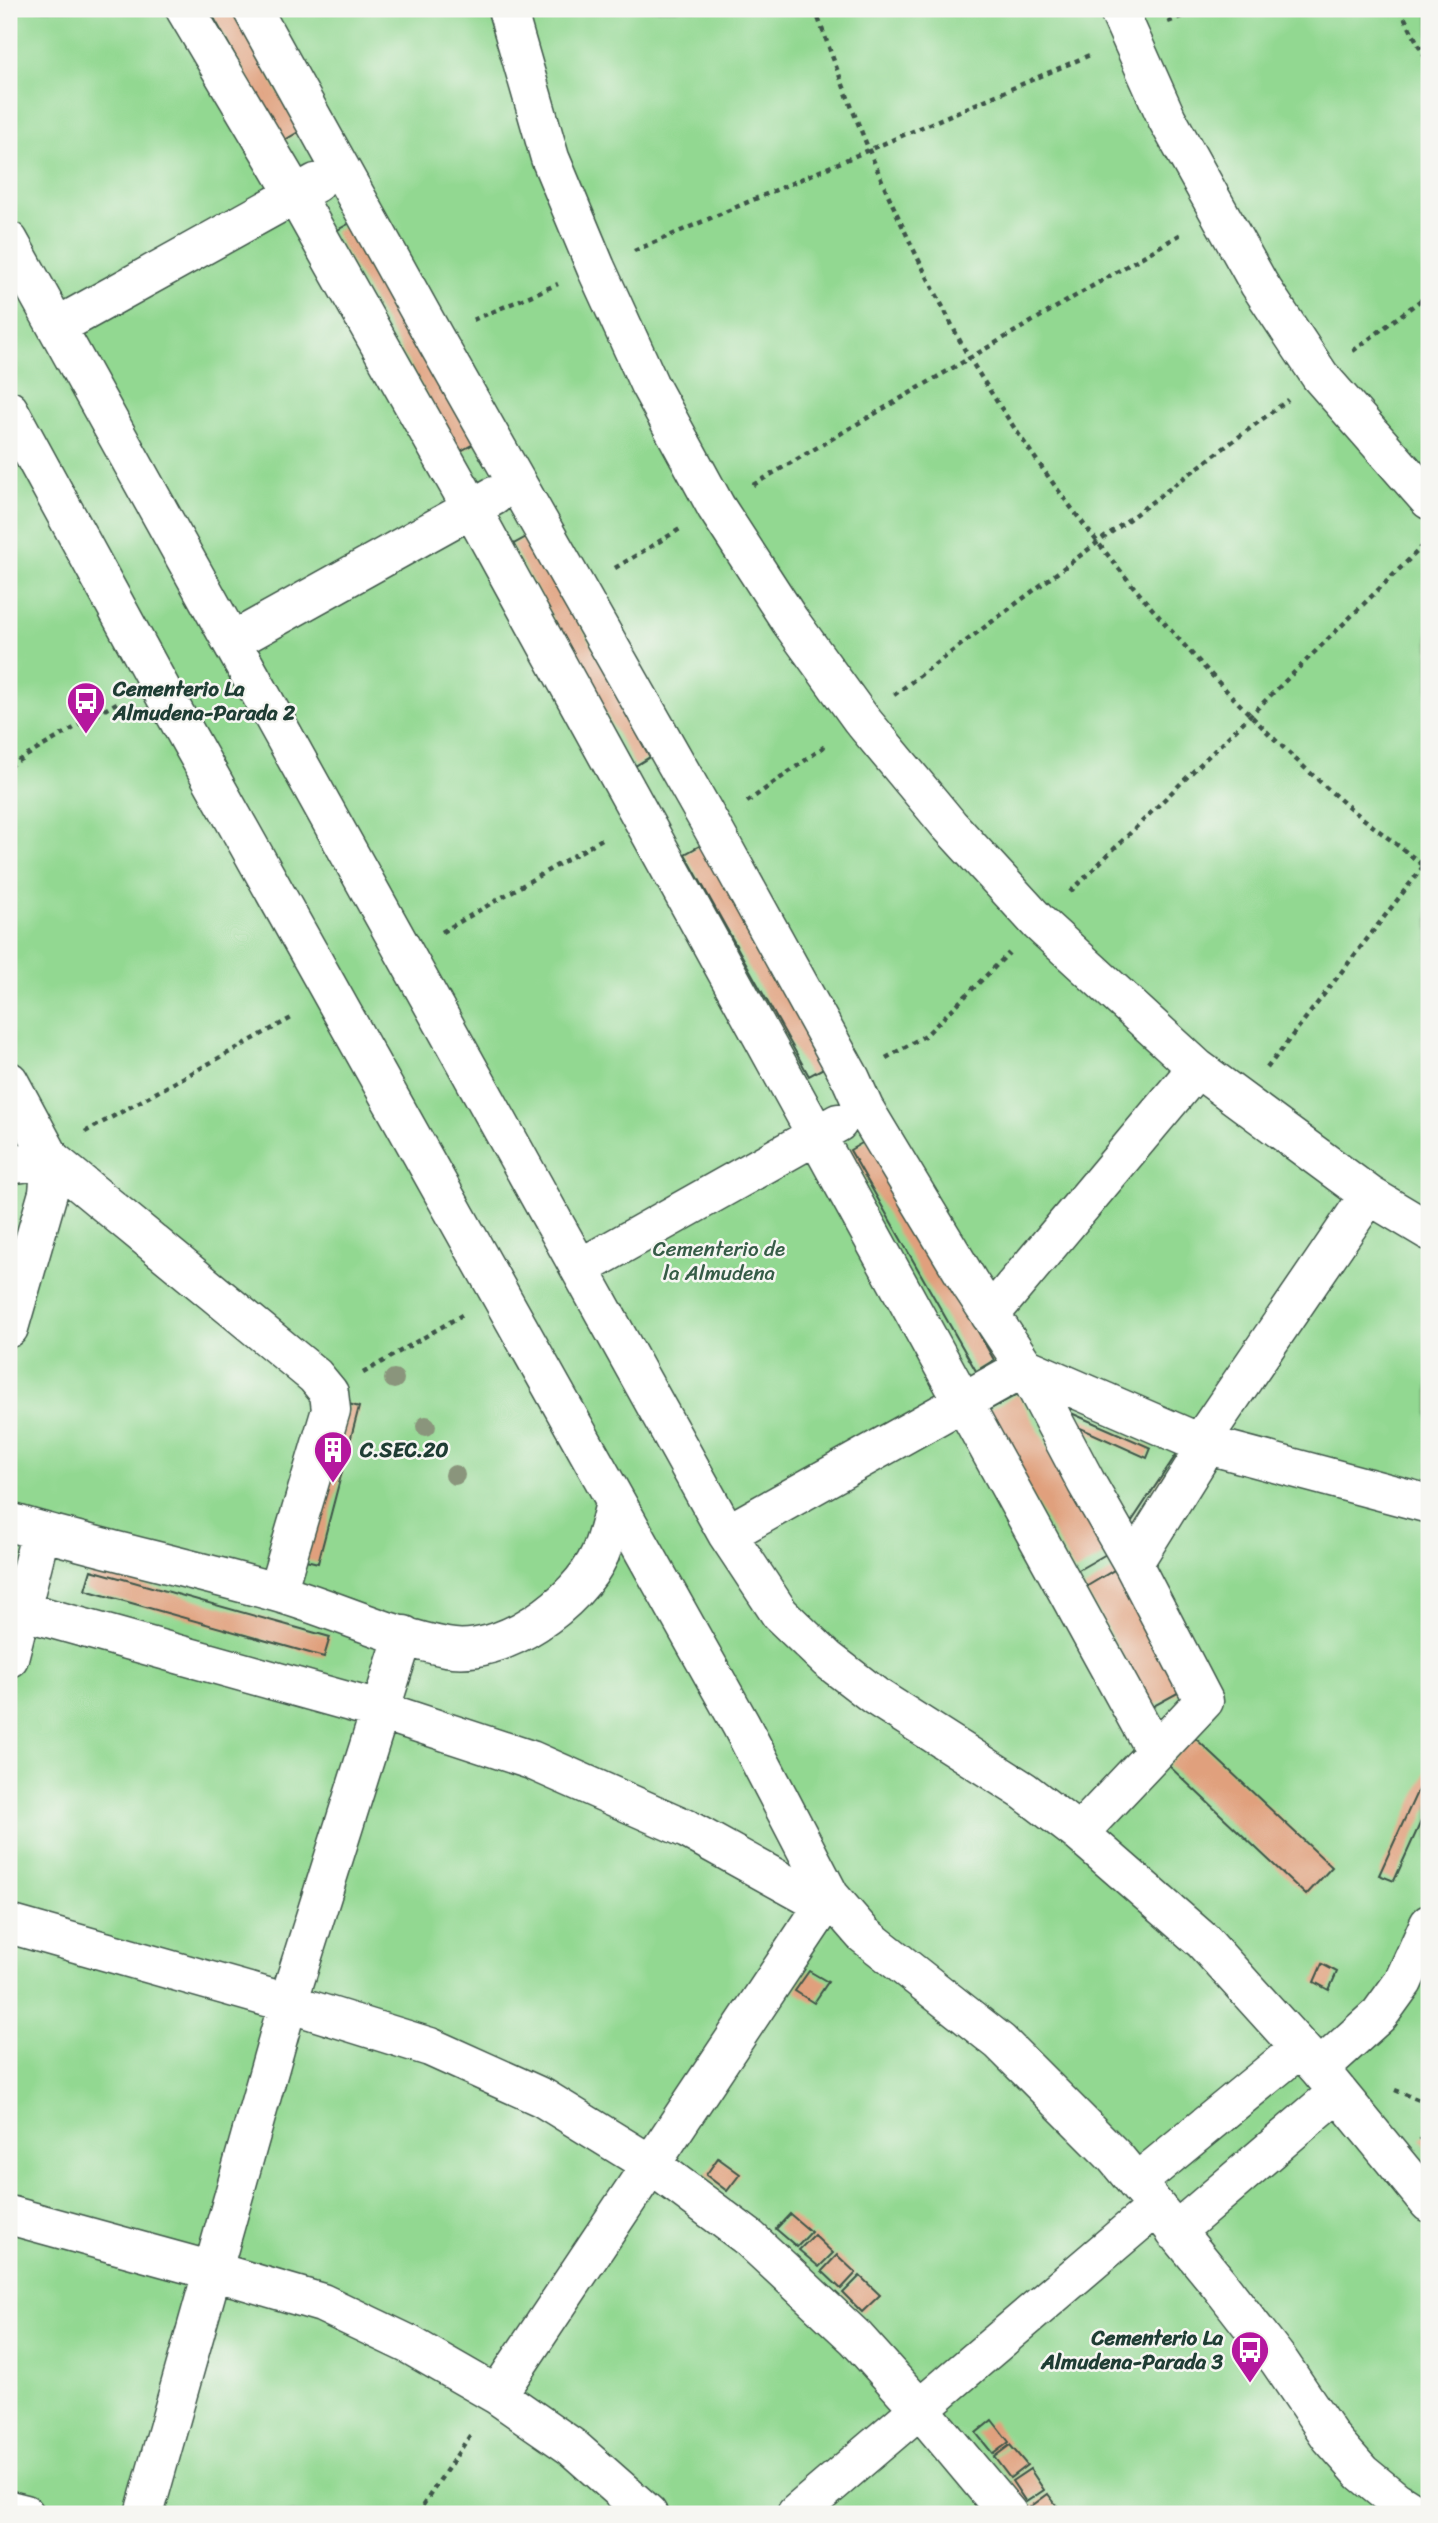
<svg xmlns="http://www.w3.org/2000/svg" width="1438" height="2523" font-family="Sriracha,sans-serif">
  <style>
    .green { fill: #92d891; stroke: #588a62; stroke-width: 2 }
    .building { fill: #e0a07d }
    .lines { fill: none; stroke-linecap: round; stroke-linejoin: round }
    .minor-casing { stroke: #3e5548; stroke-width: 41 }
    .path { stroke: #3e5548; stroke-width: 4.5; stroke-dasharray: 5 5; stroke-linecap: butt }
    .minor { stroke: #fff; stroke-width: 38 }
    .tree { fill: #8a957b }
    .labels { text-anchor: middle; stroke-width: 5; stroke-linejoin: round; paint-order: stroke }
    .poi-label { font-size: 21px; font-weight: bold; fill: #1f3d34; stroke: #f6f6f2; text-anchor: start }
    .park-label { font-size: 21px; fill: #365c47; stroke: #f6f6f2 }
  </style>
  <rect width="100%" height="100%" fill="#f6f6f2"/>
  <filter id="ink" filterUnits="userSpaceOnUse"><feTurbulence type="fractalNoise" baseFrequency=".0143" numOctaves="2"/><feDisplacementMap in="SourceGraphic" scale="14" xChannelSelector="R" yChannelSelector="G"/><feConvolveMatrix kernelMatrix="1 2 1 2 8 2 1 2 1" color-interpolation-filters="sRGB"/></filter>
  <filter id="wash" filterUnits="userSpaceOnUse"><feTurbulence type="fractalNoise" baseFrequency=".00686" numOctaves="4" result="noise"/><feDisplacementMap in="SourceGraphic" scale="28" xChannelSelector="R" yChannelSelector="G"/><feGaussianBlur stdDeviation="1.57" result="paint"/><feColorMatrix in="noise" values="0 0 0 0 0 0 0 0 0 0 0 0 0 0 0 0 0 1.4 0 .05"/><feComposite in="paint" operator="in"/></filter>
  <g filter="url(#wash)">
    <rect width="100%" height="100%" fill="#f1daba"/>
    <path class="green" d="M9,9h1420v2505h-1420z"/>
    <g id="blocks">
      <path class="building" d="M209,9h23l68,122 -17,10z
        M352,222l125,220 -18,10 -125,-220z
        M530,535l123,220 -18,11 -123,-221z
        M703,844l126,221 -20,11 -124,-222z
        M869,1139l125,221 -18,11 -126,-221z
        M1018,1394l90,159 -33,19 -90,-160z
        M349,1404l10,3 -41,156 -12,-3z
        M1062,1409l89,39 -4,10 -89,-40z
        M1178,1452l9,6 -50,74 -9,-5z
        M1116,1569l69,120 -33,18 -68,-119z
        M91,1570l239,67 -6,20 -239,-67z
        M1194,1737l138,130 -26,28 -138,-130z
        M1429,1766v38l-35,77 -15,-6z
        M1322,1964l15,8 -8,18 -15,-8z
        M809,1971l19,11 -14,21 -19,-12z
        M1429,2132v19l-9,-12z
        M718,2158l22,16 -13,17 -21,-16z
        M790,2214l21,18 -14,15 -21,-18z
        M814,2235l19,18 -14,14 -20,-17z
        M837,2255l19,18 -15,16 -19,-18z
        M860,2276l20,19 -18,17 -19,-19z
        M992,2420l17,22 -16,12 -17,-21z
        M1010,2445l17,20 -17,13 -16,-21z
        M1030,2469l14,21 -18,12 -14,-21z
        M1048,2494l15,20h-29l-5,-6z"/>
    </g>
  </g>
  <g filter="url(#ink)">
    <use href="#blocks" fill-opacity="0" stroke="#3e5548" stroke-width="2"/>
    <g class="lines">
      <g class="minor-casing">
        <path id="minor" d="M185,9l111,187 176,313 683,1242
          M252,9l182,328 278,490 139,252 13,29 106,176 55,83 61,115 47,82
          M507,9l43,149 46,110 53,116 67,123 74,114 71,98 88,106 90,98 158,145 172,127 60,36
          M1118,9l49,110 92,165 61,92 109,124
          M9,241l718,1293 53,80 47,45 48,37 149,95 55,42 124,108 116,128 110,134
          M58,326l258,-143
          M9,410l156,286 576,1029 89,171 33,38 137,108 115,115 105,128 59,76 52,77 31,35 33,27 22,14
          M233,641l261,-145
          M9,1081l42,78 -3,34 -39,135
          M9,1165l42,-6 264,217 14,17 2,17 -54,182
          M580,1268l258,-145
          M990,1315l207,-247
          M1025,1367l175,76 229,61
          M9,1522c88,26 178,45 266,70 57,16 113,44 171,55 56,11 132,-44 154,-93 7,-17 11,-34 15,-51
          M727,1534l298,-167
          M9,1607l370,103 152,50 156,69 121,67h22
          M9,1658l32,-127
          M1079,1833l125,-132 -71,-137 65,-104 2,-17 169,-248
          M9,1924l279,79 142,44 113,51 107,66 99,74 107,100 64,71 88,105
          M1319,2069l61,-55 23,-32 26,-58
          M1136,2183l164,-135
          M9,2215l204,56 109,32 88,42 87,50 75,52 76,67
          M1175,2232l163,-140
          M497,2395l333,-499
          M9,2510l16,4
          M144,2514l144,-511 116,-368
          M796,2514l359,-306"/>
      </g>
      <path class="path" d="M815,9c35,98 72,191 120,283 12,22 22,45 35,67 97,158 220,306 358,430 32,29 68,54 101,81
        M1400,9l29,56
        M1168,22l32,-13
        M634,251l458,-197
        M473,320l85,-36
        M1353,351l76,-57
        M753,485l430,-252
        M615,568l65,-39
        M894,695l394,-295
        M9,766l111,-65
        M747,802l81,-58
        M1070,892l356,-349
        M442,932l162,-94
        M886,1058l40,-23 83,-82
        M1267,1068l162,-209
        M85,1132l210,-116
        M363,1373l99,-58
        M1395,2090l34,14
        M417,2514l56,-83"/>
      <use href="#minor" class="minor"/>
    </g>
    <g class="tree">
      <circle cx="394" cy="1379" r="10"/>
      <circle cx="426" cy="1426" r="10"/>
      <circle cx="455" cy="1475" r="10"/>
    </g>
  </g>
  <defs>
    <g id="bus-pin" transform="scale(2.0125)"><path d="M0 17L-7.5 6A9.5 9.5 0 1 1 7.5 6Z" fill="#b5179e" stroke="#f6f6f2"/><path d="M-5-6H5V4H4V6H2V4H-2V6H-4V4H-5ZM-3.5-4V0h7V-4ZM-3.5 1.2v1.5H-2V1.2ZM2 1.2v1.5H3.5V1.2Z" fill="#fff"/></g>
    <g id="building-pin" transform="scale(2.0125)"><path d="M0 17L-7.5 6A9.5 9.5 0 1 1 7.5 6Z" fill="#b5179e" stroke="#f6f6f2"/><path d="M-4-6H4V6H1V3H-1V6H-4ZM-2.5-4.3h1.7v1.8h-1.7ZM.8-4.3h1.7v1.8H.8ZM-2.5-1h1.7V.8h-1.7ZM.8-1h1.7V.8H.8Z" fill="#fff"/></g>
  </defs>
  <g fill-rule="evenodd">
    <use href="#bus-pin" x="86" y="701"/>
    <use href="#building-pin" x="333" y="1450"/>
    <use href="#bus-pin" x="1250" y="2350"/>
  </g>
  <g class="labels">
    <g class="poi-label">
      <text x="113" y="696">Cementerio La<tspan x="113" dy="24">Almudena-Parada 2</tspan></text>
      <text x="360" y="1457">C.SEC.20</text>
      <text x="1223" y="2345" text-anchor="end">Cementerio La<tspan x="1223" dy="24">Almudena-Parada 3</tspan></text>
    </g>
    <g class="park-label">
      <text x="719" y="1256">Cementerio de<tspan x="719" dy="24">la Almudena</tspan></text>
    </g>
  </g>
  <rect width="1438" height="2523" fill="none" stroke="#f6f6f2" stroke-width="35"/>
</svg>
